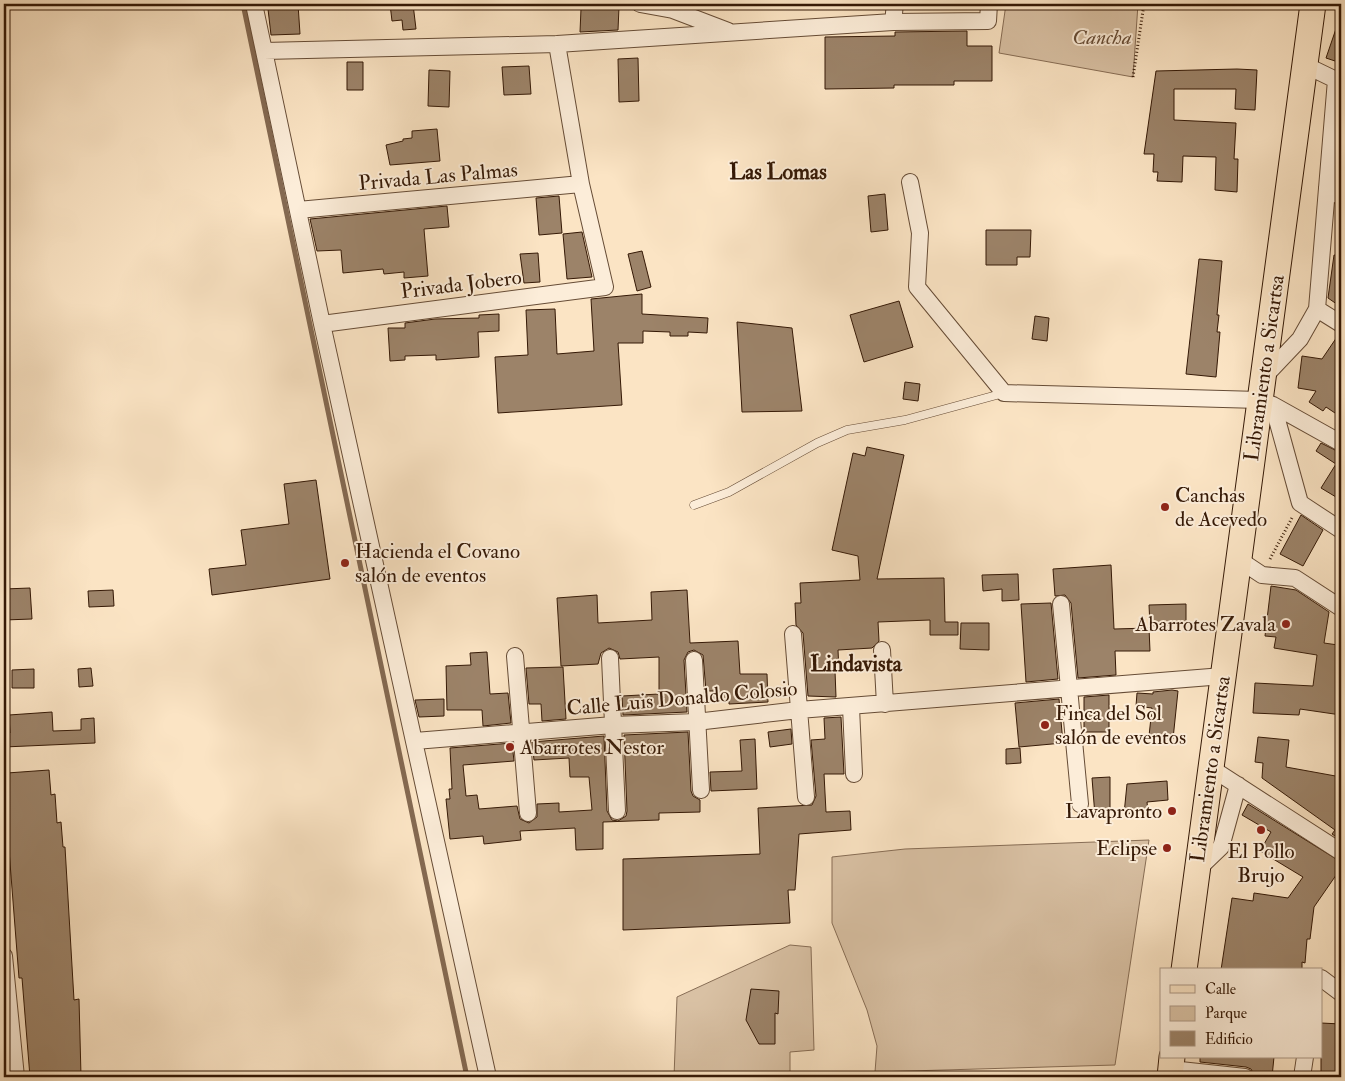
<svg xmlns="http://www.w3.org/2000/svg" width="1345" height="1081" font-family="'IM FELL Double Pica',serif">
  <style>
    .green { fill: #d9c1a4; stroke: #876d55 }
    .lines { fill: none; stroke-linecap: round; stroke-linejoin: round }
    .stream { stroke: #846951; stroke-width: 5 }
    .building { fill: #9c8369; stroke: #351906 }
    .service-casing { stroke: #664c36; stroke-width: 9 }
    .minor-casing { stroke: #664c36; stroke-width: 18 }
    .primary-casing { stroke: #351906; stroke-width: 27 }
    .path { stroke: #351906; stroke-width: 3; stroke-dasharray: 1 2.5; stroke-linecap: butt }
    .service { stroke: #fcedd9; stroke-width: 8 }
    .minor { stroke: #fcedd9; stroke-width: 16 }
    .primary { stroke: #fbe4c4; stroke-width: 25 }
    .poi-dot { fill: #8f2418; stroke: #fcedd9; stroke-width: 2 }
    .labels { text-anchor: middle; stroke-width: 4; stroke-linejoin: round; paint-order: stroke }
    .park-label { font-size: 21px; font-style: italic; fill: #664b35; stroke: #fcedd9 }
    .street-label { font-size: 21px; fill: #351906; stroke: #fcedd9 }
    .poi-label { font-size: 21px; fill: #351906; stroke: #fcedd9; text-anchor: start }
    .neighbourhood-label { font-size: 22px; font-weight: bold; fill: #351906; stroke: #fcedd9 }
  </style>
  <rect width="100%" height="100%" fill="#fbe4c4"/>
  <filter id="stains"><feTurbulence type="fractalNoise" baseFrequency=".004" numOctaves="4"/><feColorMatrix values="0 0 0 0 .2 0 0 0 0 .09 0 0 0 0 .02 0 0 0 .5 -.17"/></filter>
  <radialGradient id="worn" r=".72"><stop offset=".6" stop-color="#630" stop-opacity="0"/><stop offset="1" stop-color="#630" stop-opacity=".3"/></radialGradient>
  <path class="green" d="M1006,4h132l-5,73 -134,-24z
    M1149,840l-34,225 -240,7 2,-26 -10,-36 -35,-87v-66l73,-8z
    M790,945l21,2 3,103 -24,2v25h-116l3,-80z"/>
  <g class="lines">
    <path class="stream" d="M243,4l224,1073"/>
  </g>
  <path class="building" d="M284,4h14l2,30 -29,1 -3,-26 16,-1z
    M390,4h23l3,25 -13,1 -1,-10 -10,1z
    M591,6l28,1 -1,23 -38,2 1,-23h10z
    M1339,20h2v43l-15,-5z
    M967,31v15h25v35h-38v4h-60v3l-69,1v-52l70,-1v-4z
    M638,58l1,43 -20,1 -1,-43z
    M347,62h16v28h-16z
    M529,66l2,28 -27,1 -2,-28z
    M1237,69l20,1 -2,40 -20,-1 1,-20h-62v31l62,3 -2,36h4l-1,33 -22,-2 1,-33 -33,-1 -1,26 -25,-1 1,-9h-5l1,-18h-10l12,-83z
    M429,70l21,1 -1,36 -21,-1z
    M437,129l3,32 -50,4 -4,-20 17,-4v-2l9,-1v-7z
    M885,194l3,36 -17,2 -3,-36z
    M559,196l3,37 -23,2 -3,-37z
    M447,206l2,21 -25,2 4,47 -24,2v-6l-20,2 -1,-5 -40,4 -2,-23 -24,1 -7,-32z
    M986,230h45l-1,27h-13v8h-31z
    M582,232l10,45 -25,2 -4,-45z
    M642,251l9,36 -14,4 -9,-37z
    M538,253l2,29 -16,1 -4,-29z
    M1334,255l7,1v51l-13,-9z
    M1199,259l23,2 -5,54h2l-2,17h3l-4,45 -30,-3z
    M642,294v20l66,4 -1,15 -19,-1v4h-18v-4l-27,-1v12h-25l4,62 -124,8 -3,-56 33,-2 -2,-45 29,-1 2,45 37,-3 -3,-52z
    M899,301l14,46 -49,15 -14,-47z
    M499,314v17l-21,1 1,25 -43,3v-5l-31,1v4l-15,1 -2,-33h17v-5l30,-4 44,-1v-3z
    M1035,316l14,2 -2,23 -15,-2z
    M737,322l55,6 10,83 -60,1z
    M1339,334h2v83l-15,-10 -3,4 -14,-9 7,-11 -18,-3 4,-32 20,3z
    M905,382l15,2 -2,17 -15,-2z
    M1321,443l20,10v47l-20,-12 15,-24 -20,-13z
    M867,447l37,8 -27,124 67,-1 1,44h13v13h-28v-15l-52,2 1,19 -7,7 -34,2 1,21h-4l1,26 -28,-1 -5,-63 -7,-8 -1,-22h6l-1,-20 60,-3 -2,-24 -26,-6 21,-97 12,3z
    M316,480l14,99 -118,16 -3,-26 37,-4 -5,-35 48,-6 -5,-40z
    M1301,515l22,15 -20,36 -23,-12z
    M1111,565l3,64 35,-1 1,23h-35l1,24 -38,3 -7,-75 -6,-8 -10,1 -2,-27z
    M1018,574l1,26 -17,1v-12l-19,2 -1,-16z
    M1271,586l25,4 33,22 -5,31 14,2 -2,14 5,1v55l-41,-6 -1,6 -46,-2 2,-30 58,3 4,-31 -43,-7 2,-11 -11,-1z
    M30,588l2,31 -28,1v-31z
    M113,590l1,16 -25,1 -1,-16z
    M687,590l3,53 48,-2 2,33h27l1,28 -39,2v-3h-15l-1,-10h-7l-3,-36 -9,-5 -6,2 -4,8 3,52 -64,3 -1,-19 37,-2v-37l-39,2 -2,-7 -9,-4 -8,5 -3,11 -37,2 -4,-68 40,-3 1,28 54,-3 -1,-28z
    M1051,603l7,76 -32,3 -5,-78z
    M1186,604v20l-36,2 -1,-21z
    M961,623h28v27l-29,-1z
    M487,652l3,42 18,-1 3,30 -28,3 -1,-16h-35l-1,-44 25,-1 -1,-12z
    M563,667l3,52 -24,2 -1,-17h-12l-3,-36z
    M91,668l2,18 -14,1 -1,-18z
    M34,669v19h-22v-18z
    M1172,690l6,1 -5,48 -24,-3 3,-28 -16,-2 1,-13 16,1v-2z
    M1109,695v37h-25v-35z
    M444,699v17l-25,1 -4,-17z
    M1059,699l4,44 -44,4 -4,-44z
    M52,712l1,19 28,-1v-11l13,-1 1,25 -91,4v-14h6l-1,-18z
    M841,717l3,57h-20l2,38 24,-1 1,19 -52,4 -4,56h-7l2,33 -167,7v-71l137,-5 -2,-46 54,-3 4,-9 -5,-56 14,-1 -1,-21z
    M791,729l1,15 -22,3 -2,-15z
    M688,732l3,59 2,5 7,4v12l-41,1v7l-56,2v27l-27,1 -1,-22 -55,3 1,9 -37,4 -1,-8 -33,3 -4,-40h4l-1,-10h3l-2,-41 62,-5 2,18 -51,4 3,31 11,-1 2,14 38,-3 3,13 9,4 8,-6v-13l22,-1v9l33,-2 -3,-33h-19l-1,-19 -35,2 -2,-18 72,-6 3,75 5,9 6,1 8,-5 1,-5 -3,-76z
    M1258,737l31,3 -3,27 55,10v63l-9,-6 3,-4 -73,-52 1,-15 -8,-1z
    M755,739l2,50 -46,2 -1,-19 32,-1 -2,-31z
    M1020,748l1,15 -15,1v-15z
    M49,770l2,25 4,-1 2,29 4,-1 2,25h2l9,153 5,-1 2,77 -51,1 -8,-99h-3l-10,-128h-3l-2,-62h4l-1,-15z
    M1110,777v38l-15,1 -3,-38z
    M1167,781l1,19 -21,2 1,10 -24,2 3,-30z
    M1248,804l93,58v6l-27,39 -4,32h-3l-2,24 -3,-1v8h-81l11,-72 21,3 1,-8 34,5 15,-21 -43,-26 11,-19 -29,-17z
    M751,989l28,2 -1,23 -3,-1v31h-16l-13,-24z
    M1321,1023l20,1v53h-20z
    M1200,1057h74l-2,20h-17l-4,-8 -5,-2 -46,-5z"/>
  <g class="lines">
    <g class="service-casing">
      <path id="service" d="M694,505l35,-13 88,-49 30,-13 58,-10 99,-27"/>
    </g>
    <g class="minor-casing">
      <path id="minor" d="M254,4l68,320 166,753
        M640,4l33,6 55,21
        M893,22l2,-18
        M264,51l293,-7 336,-22 95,-1 1,-17
        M910,182l10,51 -3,54 87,106 255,7 14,5 68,38
        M1327,187l14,10
        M298,210l283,-26
        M1317,309l24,15
        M322,324l283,-37 -24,-103 -24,-140
        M1263,378l37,-39 17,-30 19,-229 -31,-15
        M1273,405l27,98 41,27
        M1238,559l24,16 33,3 46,30
        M1061,604l19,200
        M793,634l13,163
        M882,650l3,54
        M515,656l13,157
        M610,658l7,153
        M694,660l7,130
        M851,707l3,67
        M415,741l198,-16 83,-3 103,-12 424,-34
        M1211,768l130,84
        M1197,870l24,-23 17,-62
        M4,956l12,121
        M1321,978l20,15
        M1171,1069l74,8
        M1302,1077l3,-20"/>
    </g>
    <g class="primary-casing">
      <path id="primary" d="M1184,970l129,-966
        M1170,1077l2,-20"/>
    </g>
    <path class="path" d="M1133,77l11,-73
      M1270,559l23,-43"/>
    <use href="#service" class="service"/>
    <use href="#minor" class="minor"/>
    <use href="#primary" class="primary"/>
  </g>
  <g class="poi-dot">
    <circle cx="1165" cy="507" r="5"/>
    <circle cx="345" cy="563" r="5"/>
    <circle cx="1286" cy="624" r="5"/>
    <circle cx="1045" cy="725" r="5"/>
    <circle cx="510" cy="747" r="5"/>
    <circle cx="1172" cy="811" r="5"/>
    <circle cx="1261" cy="830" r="5"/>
    <circle cx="1167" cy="848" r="5"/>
  </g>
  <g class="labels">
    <g class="park-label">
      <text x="1102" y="44">Cancha</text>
    </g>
    <g class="street-label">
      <text transform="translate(438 176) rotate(-5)" y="7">Privada Las Palmas</text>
      <text transform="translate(461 284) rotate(-7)" y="7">Privada Jobero</text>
      <text transform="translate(1264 368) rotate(-82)" y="7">Libramiento a Sicartsa</text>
      <text transform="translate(682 698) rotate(-5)" y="7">Calle Luis Donaldo Colosio</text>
      <text transform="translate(1210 769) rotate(-82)" y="7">Libramiento a Sicartsa</text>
    </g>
    <g class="poi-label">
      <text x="1175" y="502">Canchas<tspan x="1175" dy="24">de Acevedo</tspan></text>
      <text x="355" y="558">Hacienda el Covano<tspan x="355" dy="24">salón de eventos</tspan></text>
      <text x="1276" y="631" text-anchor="end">Abarrotes Zavala</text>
      <text x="1055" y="720">Finca del Sol<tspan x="1055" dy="24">salón de eventos</tspan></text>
      <text x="520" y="754">Abarrotes Nestor</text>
      <text x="1162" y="818" text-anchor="end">Lavapronto</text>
      <text x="1157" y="855" text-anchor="end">Eclipse</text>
      <text x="1261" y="858" text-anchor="middle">El Pollo<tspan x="1261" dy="24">Brujo</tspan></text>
    </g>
    <g class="neighbourhood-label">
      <text x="778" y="179">Las Lomas</text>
      <text x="856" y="671">Lindavista</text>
    </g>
  </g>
  <rect width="1345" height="1081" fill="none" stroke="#fbe4c4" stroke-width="20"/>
  <rect x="5" y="5" width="1335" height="1071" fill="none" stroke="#351906" stroke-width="2.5"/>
  <rect x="10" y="10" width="1325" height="1061" fill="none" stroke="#351906"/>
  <rect x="1160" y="968" width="162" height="90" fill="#fcedd9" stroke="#ac9885"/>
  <rect x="1170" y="985" width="25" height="8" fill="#fbe4c4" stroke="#ac9885"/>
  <text x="1205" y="994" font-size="15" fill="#351906">Calle</text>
  <rect x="1170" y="1006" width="25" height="15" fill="#d9c1a4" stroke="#ac9885"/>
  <text x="1205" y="1018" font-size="15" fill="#351906">Parque</text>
  <rect x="1170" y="1031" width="25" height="15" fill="#9c8369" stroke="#ac9885"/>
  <text x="1205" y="1044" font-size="15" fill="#351906">Edificio</text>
  <rect width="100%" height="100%" filter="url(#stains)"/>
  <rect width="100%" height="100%" fill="url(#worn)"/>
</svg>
